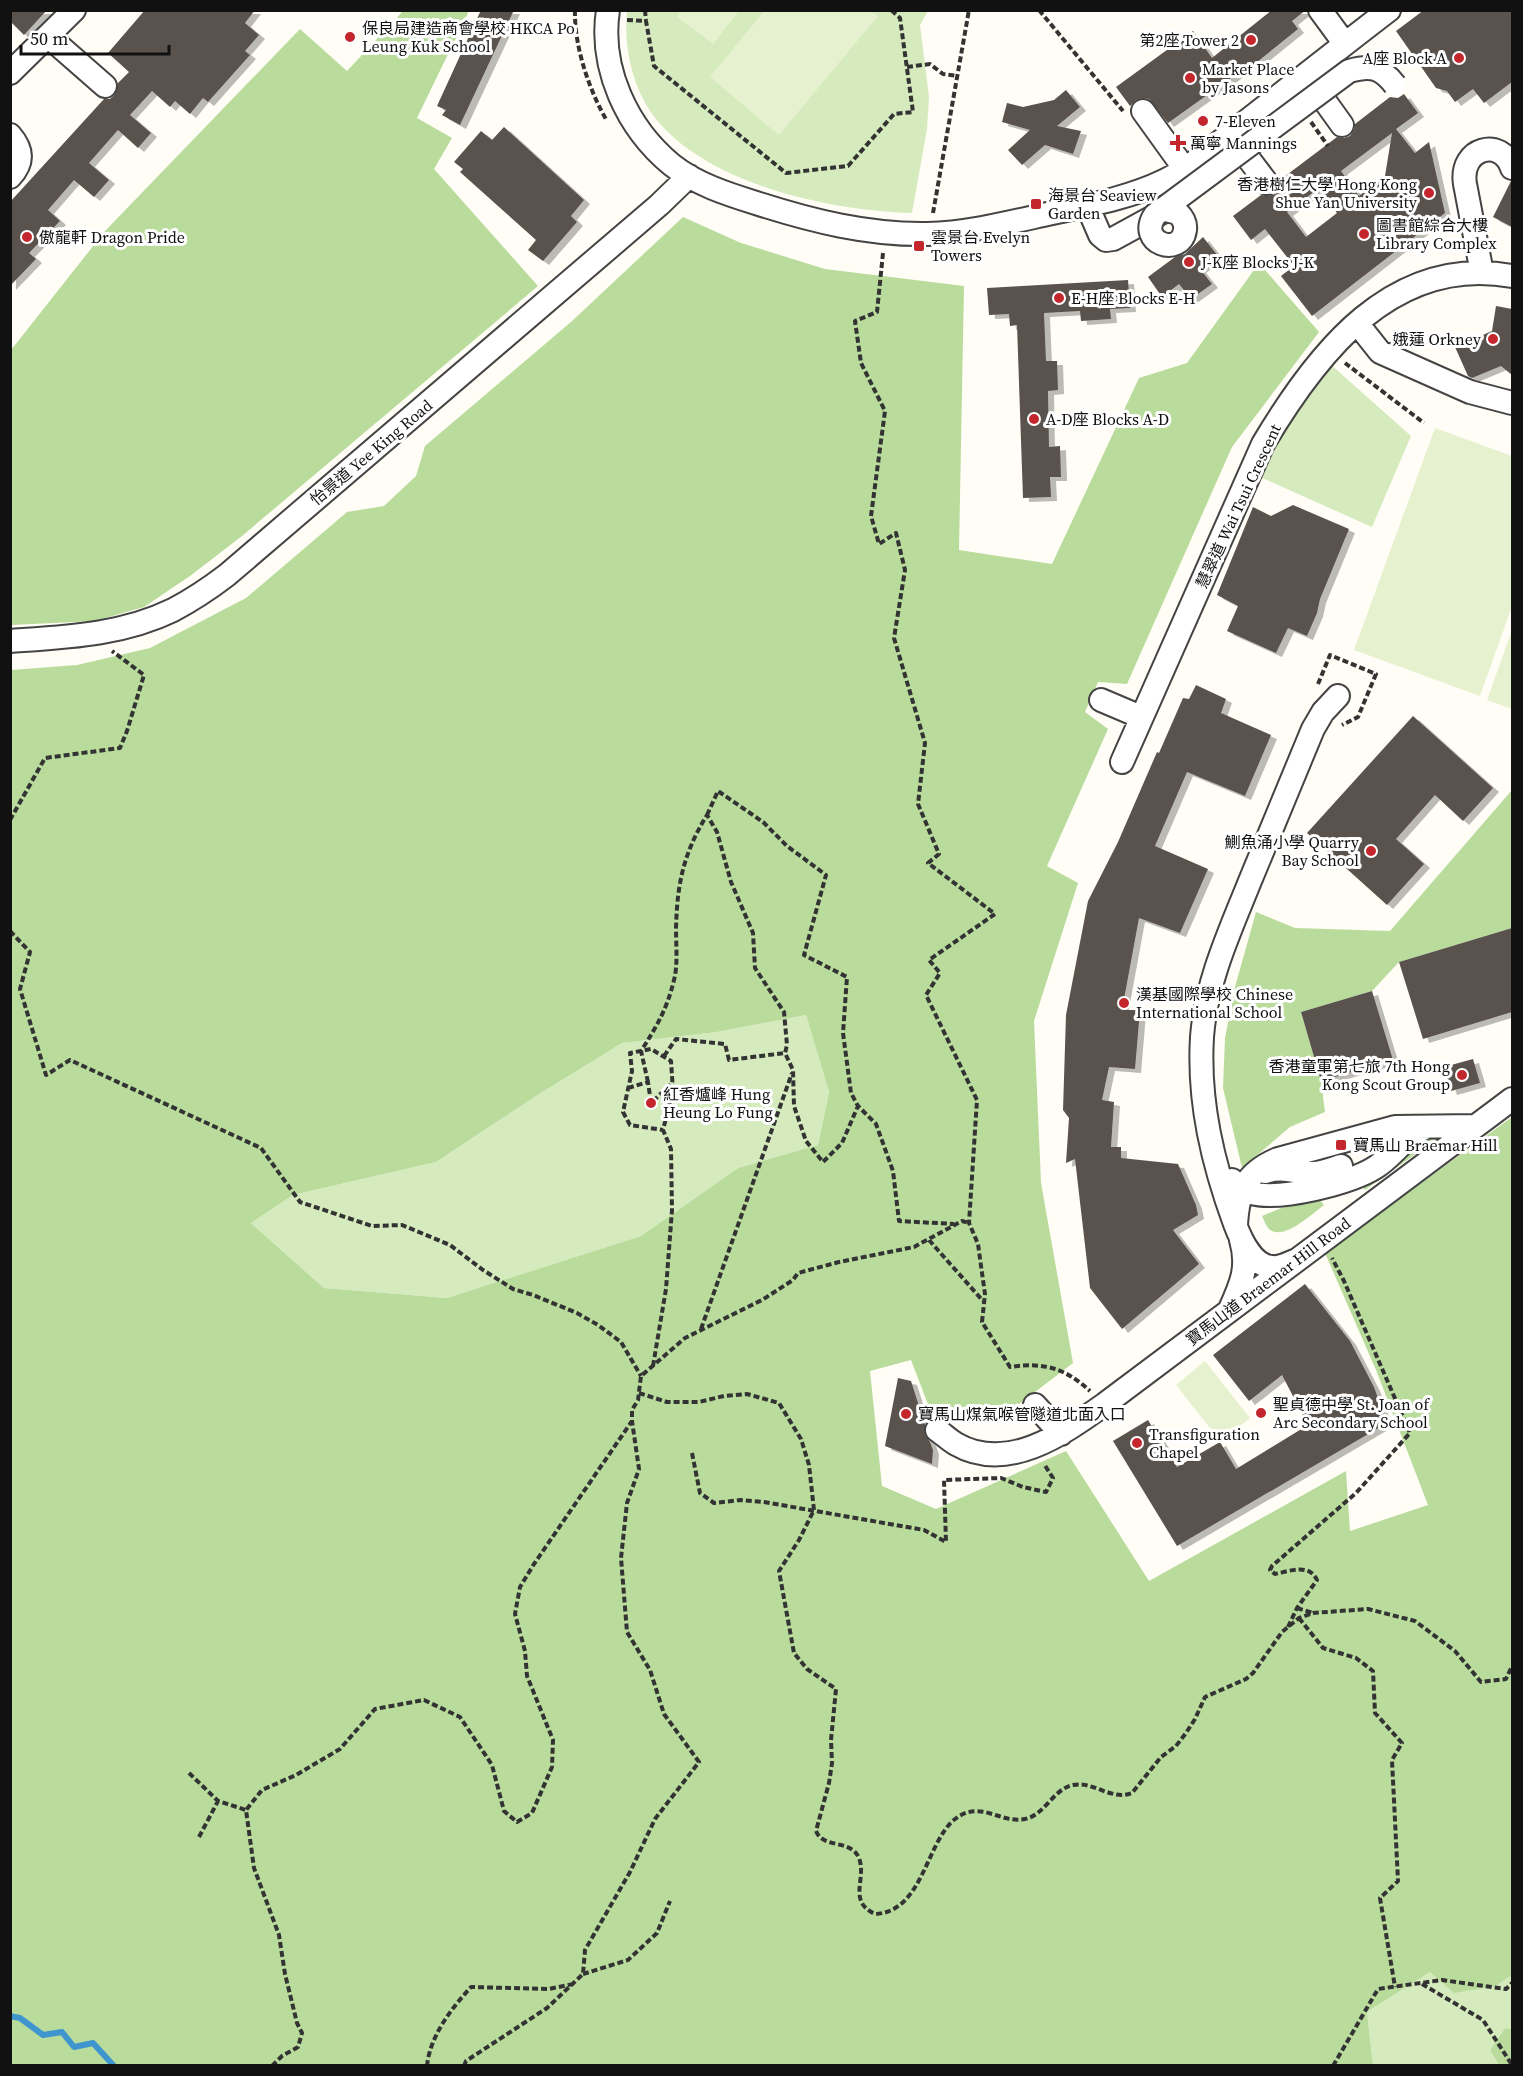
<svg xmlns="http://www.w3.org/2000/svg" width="1523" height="2076" font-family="'Source Serif 4','Noto Sans TC',serif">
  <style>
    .green { fill: #d5ebbd }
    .forest { fill: #b9dc9c; fill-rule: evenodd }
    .pitch { fill: #e6f2cf }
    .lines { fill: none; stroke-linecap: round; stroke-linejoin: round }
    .stream { stroke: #3f96cf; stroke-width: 6 }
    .building { fill: #5a524d; fill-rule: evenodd; filter: url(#shadow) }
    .minor-casing { stroke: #444; stroke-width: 26 }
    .path { stroke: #333; stroke-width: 4; stroke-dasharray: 6 3; stroke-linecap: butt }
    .minor { stroke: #fff; stroke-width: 22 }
    .minor-bridge-casing { stroke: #444; stroke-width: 26; stroke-linecap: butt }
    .minor-bridge { stroke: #fff; stroke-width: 22 }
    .poi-dot { fill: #c4262e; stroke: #fff; stroke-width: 2 }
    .labels { text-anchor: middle; stroke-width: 6; stroke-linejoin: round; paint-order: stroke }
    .poi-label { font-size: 16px; fill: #111; stroke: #fff; text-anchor: start }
    .street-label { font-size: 16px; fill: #111; stroke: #fff }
  </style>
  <defs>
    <filter id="shadow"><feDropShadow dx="6" dy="4" stdDeviation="0" flood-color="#0004"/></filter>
  </defs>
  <rect width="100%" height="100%" fill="#fffdf5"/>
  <path class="green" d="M627,11h301l-8,14 9,72 -2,32 -15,84c-79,-2 -195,-27 -250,-87 -28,-30 -39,-76 -35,-115z
    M1329,363l82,73 -39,91 -112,-50 28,-58z
    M806,1015l23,77 -11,53 -80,23 -97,68 -194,62 -123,-10 -73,-65 42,-28 143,-33 100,-66 86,-53 95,-11z
    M1430,1972l66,14 16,-11v54l-7,-1 -15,22 9,15h-126l-6,-53z"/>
  <path class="forest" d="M403,11h66l-52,107 35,20 -18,31 104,117 -296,250 -52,40 -46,31 -49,14 -84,4v-275l94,-119 195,-202 47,42z
    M683,217l58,26 84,26 139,17 -5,264 93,14 87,-186 48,-15 72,-100 60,69 -87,115 -105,237 -29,-2 -13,30 23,17 -61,137 31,17 -44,138 7,162 32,180 -76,58 -63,-1 -23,-60 -41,11 12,115 54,23 130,-58 83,130 197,-110 4,60 78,-26 -52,-135 -51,-117 187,-136v858l-16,11 -42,7 -24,-21 -63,40 6,53 -1362,1v-1396l66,-5 73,-17 96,-50 101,-86 37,-6 32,-30 9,-30 146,-124zM806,1015l23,77 -11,53 -80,23 -97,68 -194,62 -123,-10 -73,-65 42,-28 143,-33 100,-66 86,-53 95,-11z
    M1512,790v138l-113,34 -27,29 -71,21 20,69 4,31 -35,15 -48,41 -19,-80 2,-50 10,-51 21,-75 39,16 95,3z
    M1445,1133l-80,57 -6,-9 65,-47z
    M1315,1194l9,11c-11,8 -41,37 -55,24 -3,-3 -5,-9 -7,-13z
    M1505,2028l7,1v36h-13l-9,-15z"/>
  <path class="pitch" d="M765,10l105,1 8,5 -99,119 -69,-58z
    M682,11v-1l57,1 -26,33 -36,-27z
    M1435,428l77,28v150l-32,90 -126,-46z
    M1512,630v79l-25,-9z
    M1205,1361l45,57 -29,24 -45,-57z"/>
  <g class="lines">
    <path class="stream" d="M10,2016l10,2 23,17 19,-3 12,15 19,-4 21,23"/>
  </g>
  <path class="building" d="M10,10h37l-23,25 -14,-14z
    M145,10h110l-10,13 14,12 -14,16 5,4 -42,47 -5,-4 -13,16 -15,-13 -5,6 -18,-16 -22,24 21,18 -13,15 -20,-18 -29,33 20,17 -15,17 -20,-17 -26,30 12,11 -31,32 7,6 -26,27v-84l94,-103h6l5,-5 3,-11 11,-11 -21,-19z
    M481,10h33l-54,115 -18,-10 4,-5 -9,-4z
    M1272,10h34l-14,11 6,8 -47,38 -2,-2 -81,58 -19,-24 -7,-1 -6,2 -6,6 -14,-19 77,-56 19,27z
    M1424,10h88v72l-28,21 -11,-14 -18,13 -8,-11 -11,-3 -40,-57z
    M1066,90l14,17 -23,19 24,5 -8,23 -28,-9 -23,20 -14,-15 22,-20 -28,-8 5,-19 16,4 31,-7z
    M1404,94l14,19 -22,16 19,24 14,-11 16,71 -133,103 -31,-40 13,-10 -29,-37 -14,11 -18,-24 28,-21 7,1 7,-2 5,-6v-8l57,-43 7,1 6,-2 4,-6 1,-6 35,-27 8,1zM1392,133l-7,43 -26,20 -18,-25zM1319,188l18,25 -31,24 -19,-25z
    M504,127l80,73 -13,16 6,6 -34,39 -15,-11 8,-10 -76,-68 3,-3 -9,-7 27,-31 11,9z
    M1511,181h1v46l-19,-10z
    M1203,237l15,19 -18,13 12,15 -21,15 -12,-15 -17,13 -14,-20 27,-20 10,-3z
    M1128,280l2,28 -20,1 1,10 -30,2 -1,-10 -36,2 2,48h11l1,29 -10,1 1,56 11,-1 1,31h-11l1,20 -28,1 -6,-173 -7,1 -1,-12 -20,1 -2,-27z
    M1496,306l16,3v66l-11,-9 -29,12 -4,-2 -13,-29 37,-16z
    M1293,505l56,24 -29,70 -3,14 -10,23 -19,-8 -12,25 -49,-22 11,-25 -21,-11 36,-88 18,9z
    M1196,685l30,14 -5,14 50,22 -26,61 -58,-24 -32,74 53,23 -28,64 -41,-15 -17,92h18l-5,59 -26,-2 -7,33 12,2 -3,45h10v11l57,6 18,41 2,10 -25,15 26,34 -77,65 -32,-41 -15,-129 -9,4 3,-45 -6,-8 3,-95 22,-114 30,-59 39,-90 2,1 24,-55 6,1z
    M1413,716l80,72 -30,33 -28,-26 -39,44 28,25 -37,41 -80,-72z
    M1512,928v84l-89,27 -24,-77z
    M1372,991l21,69 -72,21 -20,-69z
    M1473,1059l7,24 -29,8 -7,-24z
    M1305,1284l45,57 24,46 13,36 -210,123 -64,-105 35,-21 29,47 43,-25 16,27 72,-44 -26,-50 -33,26 -36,-46z
    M898,1378l13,3 14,44v10l5,7 3,8 -1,14 -47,-18z"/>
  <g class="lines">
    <g class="minor-casing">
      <path id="minor" d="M608,10c-9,58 19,118 64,155 24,19 55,29 84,38 56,18 112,32 171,31 42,-1 84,-12 125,-21 37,-8 77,-15 112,-32 27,-13 51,-36 75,-54 50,-39 99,-78 150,-117
        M1320,10l25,34
        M49,37l56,49
        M10,73l64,-63
        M1319,93l23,32
        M1143,111l41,57
        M10,135c13,15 13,28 0,42
        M1242,150l25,33
        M1087,205l13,30 6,5 7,-1 53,-29
        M1482,273l-17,-89c-6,-37 37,-47 47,-16
        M1357,323l23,29 90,40 42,11
        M10,641c56,-4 112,-6 163,-31 19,-10 37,-22 54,-35l432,-370 30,-29
        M1101,700l40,17
        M1122,762l141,-318c54,-91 130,-190 249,-168
        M1265,1172c18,-6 31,1 48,1 9,0 19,-4 28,-7
        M1232,1180c5,7 11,11 19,13 29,8 100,-10 125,-26 19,-12 29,-32 51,-40
        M1236,1225c2,-34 9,-52 42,-66l117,-32 80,-1
        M1294,1261c-7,3 -14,7 -22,6 -19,-1 -31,-27 -37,-43 -22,-60 -37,-122 -33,-187 4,-55 28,-106 48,-156 21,-50 42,-101 63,-152l10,-17 15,-16
        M1230,1309c11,-24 19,-42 11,-69
        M1035,1405l26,29
        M937,1430c6,4 12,10 19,14 52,30 108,-11 149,-40l407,-305"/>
    </g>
    <path class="path" d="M575,10c-1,36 14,80 32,111
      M645,10l1,11
      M1039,10l84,101
      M627,20l19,1 8,45 132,107 62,-7 46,-52 19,-2 -13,-94 -9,-8
      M907,67l23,-3 13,10 15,2
      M1311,122l17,24
      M933,213l36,-203
      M883,253l-6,59 -22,9 6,42 24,48 -14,105 8,28 17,-11 9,37 -11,68 31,105 -7,61 21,50 -11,9 67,51 -66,46 11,13 -14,22 51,105 -8,123 9,21 4,29 3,21 -3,28 28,45c34,-5 55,1 80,24
      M1345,363l79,60
      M1318,684l12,-29 46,19 -18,43 -16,8
      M707,815l11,-24 45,31 24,24 39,29 -22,80 43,22 -4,56 8,60 7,13 18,18 17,47 6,50 55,3
      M10,820l35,-62 75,-10 7,-17 17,-56 -32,-24
      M10,931l20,21 -10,37 26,86 24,-15 191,88 39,54 72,24 30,-1 48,20 33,25 30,19 20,6 44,18 21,12 23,17 20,34
      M664,1056l12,-17 49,5 4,16 56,-7
      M648,1082l-7,-31c16,-25 26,-42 33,-71 4,-15 2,-34 2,-51 1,-44 7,-75 31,-114l10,17 14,50 22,51 2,35 29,44 3,33 -2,8 8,17 1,36 12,35 17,21 19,-19 16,-37
      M628,1088l20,-6 3,21 22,-21
      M929,1240l54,61
      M701,1329l91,-256
      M653,1366l13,-77 6,-79 -1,-61 -8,-19 10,-39 -2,-30 -20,-12 -21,4 2,18 -9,41 7,13 33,5
      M639,1393l28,9h32l25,-6 23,-2 32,9 22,36 8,26 5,45 -15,30 -20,31 15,82 13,16 29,20 -5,51 1,23 -3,20 -13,48c7,18 35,8 43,27 8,21 -12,43 16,56 48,-2 51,-72 80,-95 26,-20 44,5 70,0 20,-4 28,-30 48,-34 21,-4 38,16 59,8l29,-36 15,-11 10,-13 9,-14 10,-22 41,-18 7,-6 29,-41 17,-14 14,-5 55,-4 47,12 40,30 26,31 25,-3 6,-13
      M692,1453l8,40 14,10 26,-3 24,2 160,28 22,12 -2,-62 57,-2 22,9 23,5 7,-14 -9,-14
      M1297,1608l16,5
      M1299,1618l24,30 33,10 17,13 2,42 27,30 -10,17 6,121 -18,17 15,89
      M1288,1627l9,-19 20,-28c-8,-17 -27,-9 -42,-6l-5,-4 2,-4 84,-73 54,-60 -66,-152 -12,-23
      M189,1773l29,28 28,9
      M199,1837l19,-36
      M583,1974l45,-14 29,-27 13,-32
      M1422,1984l61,36 29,45
      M272,2066l10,-10 16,-9 4,-14 -5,-10 -12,-49 -6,-39 -25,-67 -8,-58 16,-20 34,-15 44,-26 35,-40 49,-9 36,17 32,48 12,46 13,11 15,-9 20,-46 1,-27 -26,-64 -2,-25 -10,-37 5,-27 14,-23 98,-143v-11l6,-10 3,-24 44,-38 77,-38 31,-20 5,-7 41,-11 75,-15 48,-26 7,2
      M427,2066c3,-30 24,-57 44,-79l78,2 24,-5
      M464,2066l2,-5 81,-53 36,-34 2,-24 45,-78 25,-53 44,-57 -35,-48 -14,-44 -23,-38 -6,-74 6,-55 12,-34 -7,-48
      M1333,2066l45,-77 64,-9 64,9 6,-6"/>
    <use href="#minor" class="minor"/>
    <g class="minor-bridge-casing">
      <path id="minor-bridge" d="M1166,210l12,3c5,5 8,10 7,17 -4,28 -49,13 -30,-15l194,-144c22,-6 32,-4 46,14"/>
    </g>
    <use href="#minor-bridge" class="minor-bridge"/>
  </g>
  <g class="poi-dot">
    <circle cx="350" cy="37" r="6"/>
    <circle cx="1251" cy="40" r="6"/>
    <circle cx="1459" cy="58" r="6"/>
    <circle cx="1190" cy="78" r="6"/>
    <circle cx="1203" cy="121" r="6"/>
    <path d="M1175 134h6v6h6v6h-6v6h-6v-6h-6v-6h6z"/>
    <circle cx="1429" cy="193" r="6"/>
    <rect x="1030" y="198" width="12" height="12" rx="3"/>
    <circle cx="1364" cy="234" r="6"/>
    <circle cx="27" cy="237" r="6"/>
    <rect x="913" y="240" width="12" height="12" rx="3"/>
    <circle cx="1189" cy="262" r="6"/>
    <circle cx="1059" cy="298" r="6"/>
    <circle cx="1493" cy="339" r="6"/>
    <circle cx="1034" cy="419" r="6"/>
    <circle cx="1371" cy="851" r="6"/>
    <circle cx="1124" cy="1003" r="6"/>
    <circle cx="1462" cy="1075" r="6"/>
    <circle cx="651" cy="1103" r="6"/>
    <rect x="1335" y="1139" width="12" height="12" rx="3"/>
    <circle cx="1261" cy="1413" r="6"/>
    <circle cx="906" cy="1414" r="6"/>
    <circle cx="1137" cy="1443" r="6"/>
  </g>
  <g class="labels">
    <g class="poi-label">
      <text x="362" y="34">保良局建造商會學校 HKCA Po<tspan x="362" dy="18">Leung Kuk School</tspan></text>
      <text x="1239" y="46" text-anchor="end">第2座 Tower 2</text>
      <text x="1447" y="64" text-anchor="end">A座 Block A</text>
      <text x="1202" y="75">Market Place<tspan x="1202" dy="18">by Jasons</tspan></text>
      <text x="1215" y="127">7-Eleven</text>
      <text x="1190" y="149">萬寧 Mannings</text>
      <text x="1417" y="190" text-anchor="end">香港樹仁大學 Hong Kong<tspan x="1417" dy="18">Shue Yan University</tspan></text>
      <text x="1048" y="201">海景台 Seaview<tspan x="1048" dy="18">Garden</tspan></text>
      <text x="1376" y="231">圖書館綜合大樓<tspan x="1376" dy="18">Library Complex</tspan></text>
      <text x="39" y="243">傲龍軒 Dragon Pride</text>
      <text x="931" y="243">雲景台 Evelyn<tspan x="931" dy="18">Towers</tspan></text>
      <text x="1201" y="268">J-K座 Blocks J-K</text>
      <text x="1071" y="304">E-H座 Blocks E-H</text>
      <text x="1481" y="345" text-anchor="end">娥蓮 Orkney</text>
      <text x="1046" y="425">A-D座 Blocks A-D</text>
      <text x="1359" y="848" text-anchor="end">鰂魚涌小學 Quarry<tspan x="1359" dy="18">Bay School</tspan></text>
      <text x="1136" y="1000">漢基國際學校 Chinese<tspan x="1136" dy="18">International School</tspan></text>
      <text x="1450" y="1072" text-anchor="end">香港童軍第七旅 7th Hong<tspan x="1450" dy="18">Kong Scout Group</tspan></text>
      <text x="663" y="1100">紅香爐峰 Hung<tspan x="663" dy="18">Heung Lo Fung</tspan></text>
      <text x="1353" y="1151">寶馬山 Braemar Hill</text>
      <text x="1273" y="1410">聖貞德中學 St. Joan of<tspan x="1273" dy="18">Arc Secondary School</tspan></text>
      <text x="918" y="1420">寶馬山煤氣喉管隧道北面入口</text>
      <text x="1149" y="1440">Transfiguration<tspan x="1149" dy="18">Chapel</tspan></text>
    </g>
    <g class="street-label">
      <text transform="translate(371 452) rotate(-40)" y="6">怡景道 Yee King Road</text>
      <text transform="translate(1238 506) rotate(-65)" y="6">慧翠道 Wai Tsui Crescent</text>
      <text transform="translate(1268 1281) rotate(-37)" y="6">寶馬山道 Braemar Hill Road</text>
    </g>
  </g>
  <rect width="1523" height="2076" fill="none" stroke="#111111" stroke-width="24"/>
  <path d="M21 45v9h148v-9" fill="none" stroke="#111111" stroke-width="3"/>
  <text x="30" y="45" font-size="18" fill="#111111" stroke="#ffffff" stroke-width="4.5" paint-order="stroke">50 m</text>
</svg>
